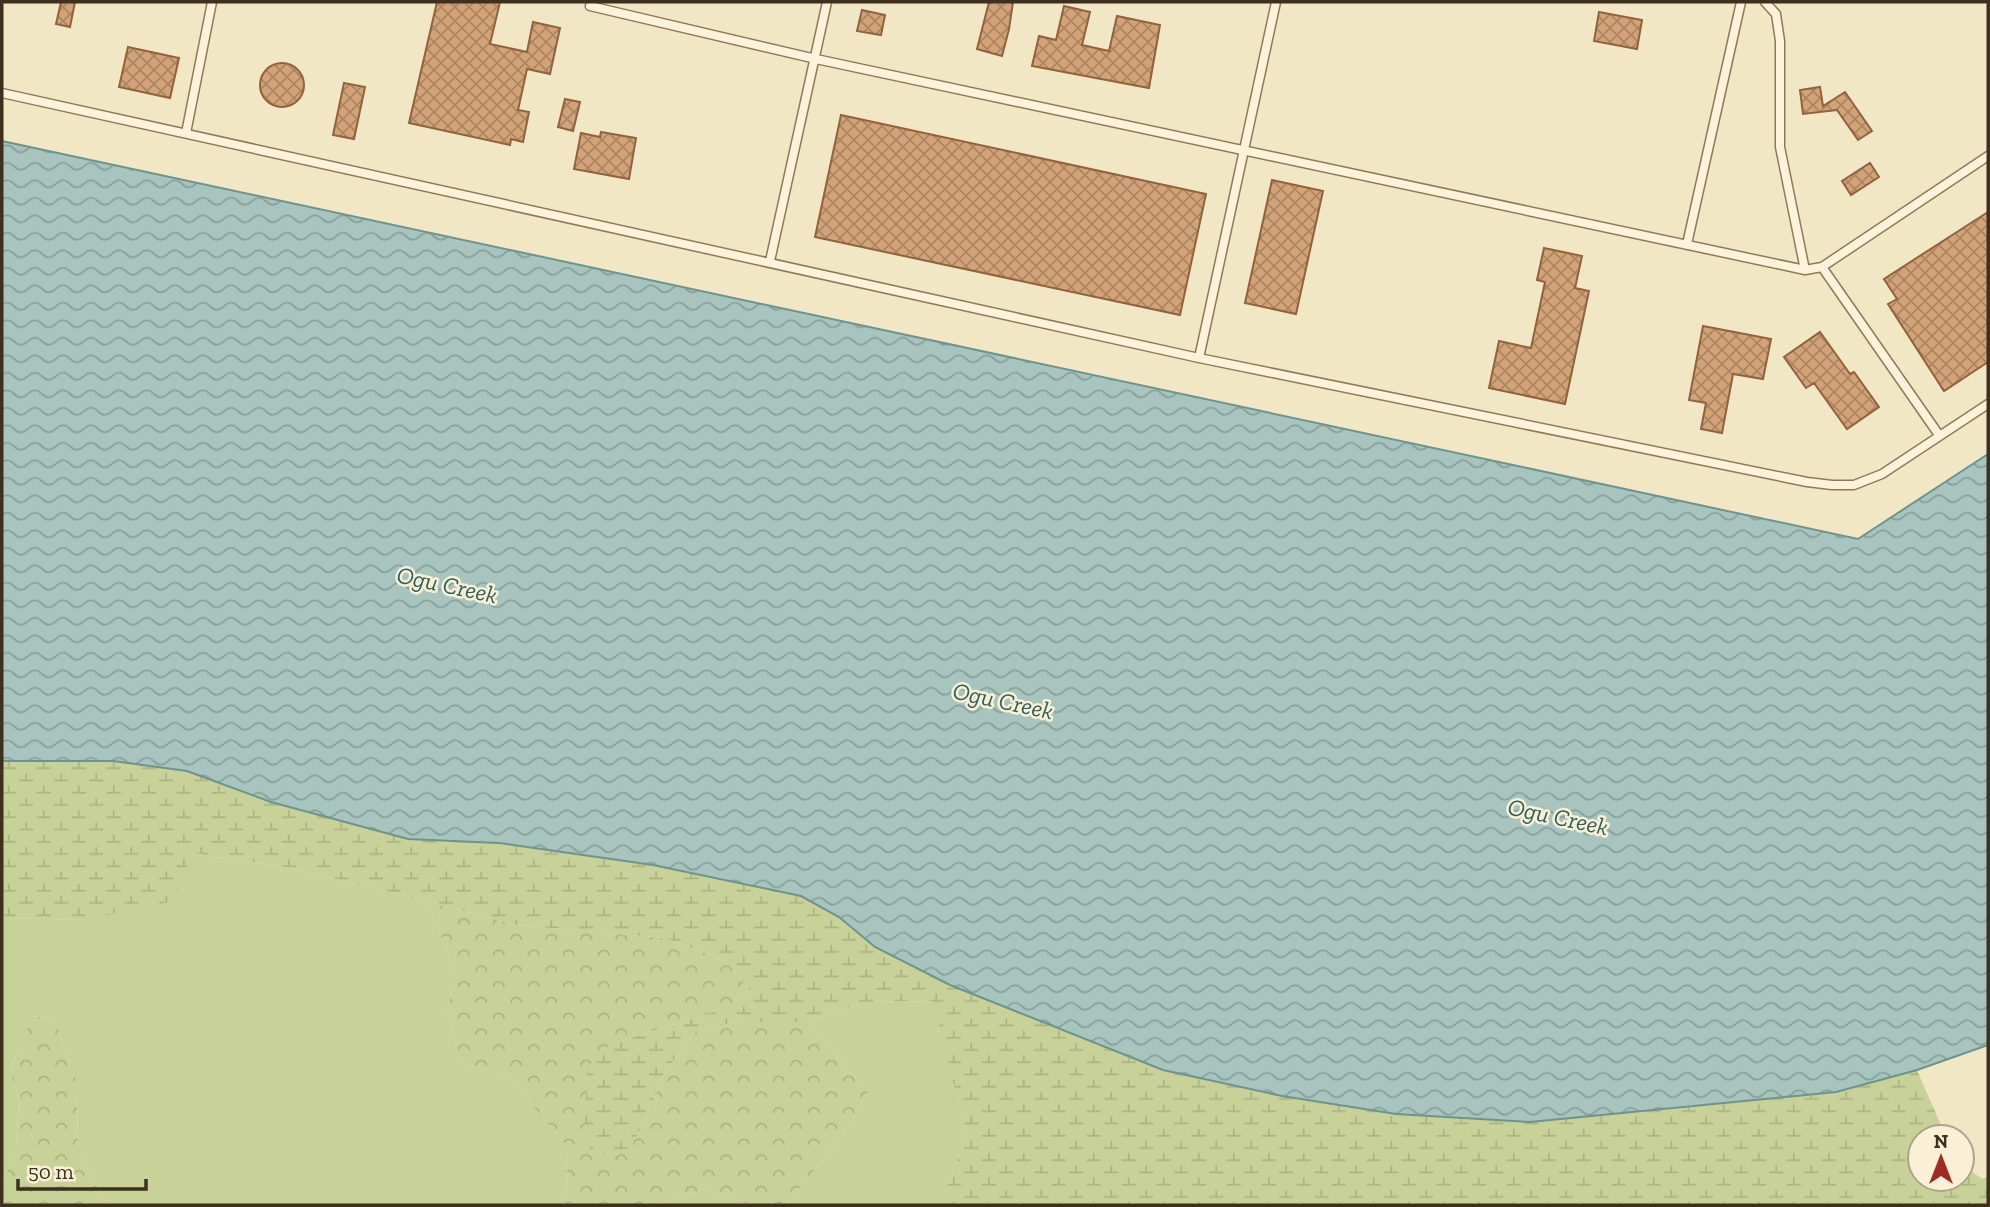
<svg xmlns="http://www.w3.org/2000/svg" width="1990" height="1207" font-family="'Zilla Slab',serif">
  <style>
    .green { fill: #c7d198 }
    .forest { fill: url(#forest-crowns) }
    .wetland { fill: url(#wetland-marsh) }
    .water { fill: url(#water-waves); stroke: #6d948d; stroke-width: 2 }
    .building { fill: url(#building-cross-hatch); stroke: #90623d; stroke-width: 2 }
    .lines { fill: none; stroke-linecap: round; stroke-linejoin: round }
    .service-casing { stroke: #8f7959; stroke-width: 11 }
    .service { stroke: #fcf3da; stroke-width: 8 }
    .labels { text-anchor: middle; stroke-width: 5; stroke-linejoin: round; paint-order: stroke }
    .water-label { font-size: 24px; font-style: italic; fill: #2c5f5e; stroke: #f9f0d6 }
  </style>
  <defs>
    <pattern id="forest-crowns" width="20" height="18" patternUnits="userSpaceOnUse" patternTransform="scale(1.75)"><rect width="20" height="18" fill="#c7d198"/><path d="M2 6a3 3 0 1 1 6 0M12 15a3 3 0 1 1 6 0" fill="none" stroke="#acb483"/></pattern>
    <pattern id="wetland-marsh" width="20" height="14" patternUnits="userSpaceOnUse" patternTransform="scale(1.75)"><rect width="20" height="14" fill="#c7d198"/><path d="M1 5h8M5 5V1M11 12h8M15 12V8" fill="none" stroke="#acb483"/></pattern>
    <pattern id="water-waves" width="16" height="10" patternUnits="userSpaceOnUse" patternTransform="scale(1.75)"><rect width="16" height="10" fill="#a7c5be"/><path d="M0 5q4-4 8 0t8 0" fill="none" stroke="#89a09a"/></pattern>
    <pattern id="building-cross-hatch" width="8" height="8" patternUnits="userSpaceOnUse" patternTransform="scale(1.75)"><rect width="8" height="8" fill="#d3a378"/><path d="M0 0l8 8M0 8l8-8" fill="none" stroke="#ad8562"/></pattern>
  </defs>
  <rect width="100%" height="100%" fill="#f2e7c5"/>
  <path class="green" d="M191,853l94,14 142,34 30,76 -10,30 11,54 50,16 59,69 -1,59h-459l-29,-53 -1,-69 -22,-63 -21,-4 -24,53 9,30 -3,49 -14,37v-267l84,2z
    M934,1001l33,136 -28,68h-153l57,-70 25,-42 -61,-71 58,-20z
    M705,1189l47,16h-94z"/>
  <path class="forest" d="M427,901l90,24 148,13 61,23 27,33 -48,21 -94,29 15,110 13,-23 28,-62 30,-40 43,-7h67l61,71 -25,42 -57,70h-34l-47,-16 -47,16h-92l1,-59 -59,-69 -50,-16 -11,-54 10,-30z
    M33,1016l22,4 22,62 1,70 29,53h-105v-20l14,-37 3,-49 -9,-29z"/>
  <path class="wetland" d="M2,761h111l74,10 84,31 137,37 91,4 154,22 148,31 38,20 36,31 75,38 213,85 367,52 306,-30 81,-22 29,67h-26v42h42v-15l20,15 6,-3v29h-1049l28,-68 -34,-136 -68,1 -58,20h-67l-43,7 -30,40 -28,62 -13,23h-35l-6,-30 2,-57 24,-23 94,-29 48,-21 -27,-33 -61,-23 -148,-13 -90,-24 -142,-34 -93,-14 -18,48 -88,19 -84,-2z"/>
  <path class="water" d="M2,141l1856,398 130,-85v591l-71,25 -81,22 -306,30 -134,-8 -114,-18 -119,-26 -213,-85 -75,-38 -36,-30 -38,-21 -148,-31 -154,-22 -91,-4 -137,-37 -84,-31 -74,-10h-111z"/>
  <path class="building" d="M61,2h14l-5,25 -14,-3z
    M437,2h63l-10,42 37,8 6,-30 27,6 -10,46 -23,-5 -9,41 11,2 -6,30 -12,-3 -1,6 -101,-22z
    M989,2h24l-4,27 -7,27 -25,-7z
    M1064,6l26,6 -8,33 27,6 8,-35 43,9 -11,63 -117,-22 7,-30 17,4z
    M862,10l23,5 -4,20 -24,-4z
    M1599,12l43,8 -5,29 -43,-8z
    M128,47l51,11 -9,40 -51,-11z
    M260 85a22 22 0 1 1 44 0a22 22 0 1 1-44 0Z
    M344,83l21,4 -11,52 -21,-4z
    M1820,87l3,19 22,-14 27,39 -14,9 -21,-30 -34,4 -3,-24z
    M565,99l15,3 -7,29 -15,-4z
    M841,115l365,79 -26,121 -365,-78z
    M601,132l35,6 -7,41 -55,-10 7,-36 19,4z
    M1870,163l9,14 -28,18 -9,-14z
    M1272,180l51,11 -27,123 -51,-11z
    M1988,212v150l-44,29 -56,-87 9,-5 -13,-20z
    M1544,248l38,8 -7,32 14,3 -24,113 -76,-16 10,-47 32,7 14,-66 -8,-2z
    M1703,326l68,13 -8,40 -30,-5 -11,59 -21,-4 5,-26 -17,-3z
    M1820,332l30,42 4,-2 25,35 -32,22 -33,-46 -8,5 -22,-31z"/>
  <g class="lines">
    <g class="service-casing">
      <path id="service" d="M1765,2l11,12 4,27v106l25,123
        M590,6l226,53 989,211 17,-3 166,-111
        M2,93l1197,265 608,124 25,3h22l28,-11 106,-70
        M186,133l26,-131
        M1687,244l54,-242
        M770,261l57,-259
        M1822,267l117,168
        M1199,358l77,-356"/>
    </g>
    <use href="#service" class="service"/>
  </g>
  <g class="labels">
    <g class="water-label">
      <text transform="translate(447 585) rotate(12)" y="8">Ogu Creek</text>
      <text transform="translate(1003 701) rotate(12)" y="8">Ogu Creek</text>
      <text transform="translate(1558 817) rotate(12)" y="8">Ogu Creek</text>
    </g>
  </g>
  <rect width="1990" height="1207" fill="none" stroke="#3e2f1e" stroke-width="7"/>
  <g transform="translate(1941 1158)"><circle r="33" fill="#f9f0d6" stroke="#aea38c" stroke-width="2"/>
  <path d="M0-5L12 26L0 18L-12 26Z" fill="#a32a24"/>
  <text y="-10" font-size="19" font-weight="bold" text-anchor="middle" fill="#3e2f1e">N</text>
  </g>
  <path d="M18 1179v10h128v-10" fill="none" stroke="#3e2f1e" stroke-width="3.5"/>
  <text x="28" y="1179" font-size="21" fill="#3e2f1e" stroke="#f9f0d6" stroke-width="5" paint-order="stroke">50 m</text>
</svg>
